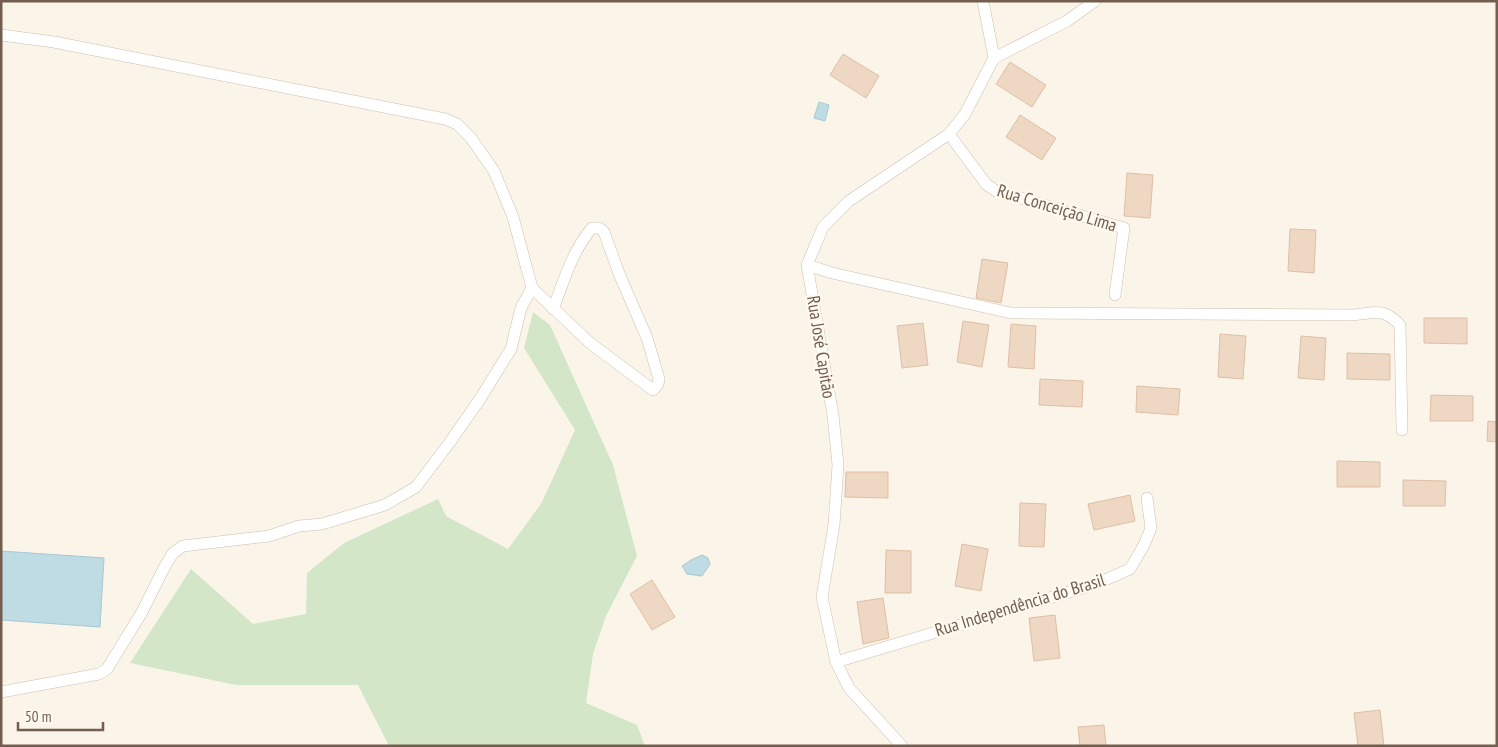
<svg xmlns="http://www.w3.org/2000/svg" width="1498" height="747" font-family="'PT Sans Narrow',sans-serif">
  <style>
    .green { fill: #d3e7c8 }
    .water { fill: #bfdbe3; stroke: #a6c9d4 }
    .building { fill: #eed7c3; stroke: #dfbfa5 }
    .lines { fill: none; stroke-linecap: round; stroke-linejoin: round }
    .minor-casing { stroke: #ccbeb0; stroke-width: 12 }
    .minor { stroke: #fff; stroke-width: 11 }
    .labels { text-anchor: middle; stroke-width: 4.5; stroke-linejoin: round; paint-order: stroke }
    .street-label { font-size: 18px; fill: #735e4f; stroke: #fdf9ef }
  </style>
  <rect width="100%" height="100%" fill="#fbf5e9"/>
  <path class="green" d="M533,312l17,13 63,140 24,91 -31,60 -13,38 -7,49 51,22 8,21h-256l-31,-61h-122l-106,-22 61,-94 62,55 53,-10 1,-41 37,-30 94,-44 8,17 62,33 33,-45 34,-74 -51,-82z"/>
  <path class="water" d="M819,102l10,3 -4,16 -11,-3z
    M1,551l103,7 -4,69 -99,-7z
    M702,555l6,3 2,6 -8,12 -15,-2 -5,-8 9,-6z"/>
  <path class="building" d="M843,54l36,22 -13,22 -36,-23z
    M1010,62l36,23 -14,22 -36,-23z
    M1020,115l36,23 -14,22 -36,-23z
    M1127,173l26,2 -3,43 -26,-2z
    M1290,229l26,1 -2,43 -26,-2z
    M982,259l26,4 -7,40 -25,-5z
    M1424,318h43v26l-43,-1z
    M963,321l26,4 -7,42 -25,-5z
    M923,323l5,42 -26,3 -5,-42z
    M1011,324l25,2 -2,43 -26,-2z
    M1220,334l26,2 -3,43 -25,-2z
    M1301,336l25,2 -2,42 -26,-2z
    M1347,353l43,1v26l-43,-1z
    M1040,379l43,2 -1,26 -43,-2z
    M1137,386l43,3 -2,26 -42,-3z
    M1431,395l42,1v25h-43z
    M1488,421l9,1v20l-10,-1z
    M1337,461l43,1v25h-43z
    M846,472h42v26l-43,-1z
    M1403,480l43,1 -1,25h-42z
    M1130,495l5,26 -41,9 -6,-26z
    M1020,503l26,1 -2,43 -25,-1z
    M962,544l26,5 -7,42 -26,-5z
    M886,550l25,1v42h-26z
    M652,580l23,37 -23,13 -22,-36z
    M883,598l6,40 -26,6 -6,-42z
    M1055,615l5,43 -26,3 -5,-43z
    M1380,710l4,36h-26l-4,-33z
    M1104,725l2,21h-26l-2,-19z"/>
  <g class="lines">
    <g class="minor-casing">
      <path id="minor" d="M1,35l53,7 391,77 12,5 14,14 23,33 19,46 19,71 -11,20 -10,41 -31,50 -30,43 -34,45 -31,18 -63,19 -23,2 -30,10 -86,10 -10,7 -9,15 -22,44 -35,57 -8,5 -98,18
        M994,58l73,-37 28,-20
        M949,134l37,50 10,7 128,37 -9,67
        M807,265l25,8 179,40 342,2c22,-2 30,-8 47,10l2,105
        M532,288l58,55 63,47 5,-6 1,-5 -12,-41 -27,-62 -16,-44 -5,-4h-7c-20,23 -28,53 -39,81
        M836,662l260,-78 34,-15 14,-24 7,-17 -4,-30
        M902,746l-53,-58 -13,-26 -14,-65 12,-72 4,-60 -5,-50 -26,-150 16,-38 26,-26 100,-67 16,-20 29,-56 -11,-57"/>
    </g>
    <use href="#minor" class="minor"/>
  </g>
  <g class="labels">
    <g class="street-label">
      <text transform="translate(1057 208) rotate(17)" y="6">Rua Conceição Lima</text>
      <text transform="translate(821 347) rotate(81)" y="6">Rua José Capitão</text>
      <text transform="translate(1020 605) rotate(-17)" y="6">Rua Independência do Brasil</text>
    </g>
  </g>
  <rect width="1498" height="747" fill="none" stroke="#735e4f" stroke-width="5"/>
  <path d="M18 722v8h85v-8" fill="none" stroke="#735e4f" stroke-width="2.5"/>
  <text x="25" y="722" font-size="15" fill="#735e4f" stroke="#fdf9ef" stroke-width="4" paint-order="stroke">50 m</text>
</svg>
